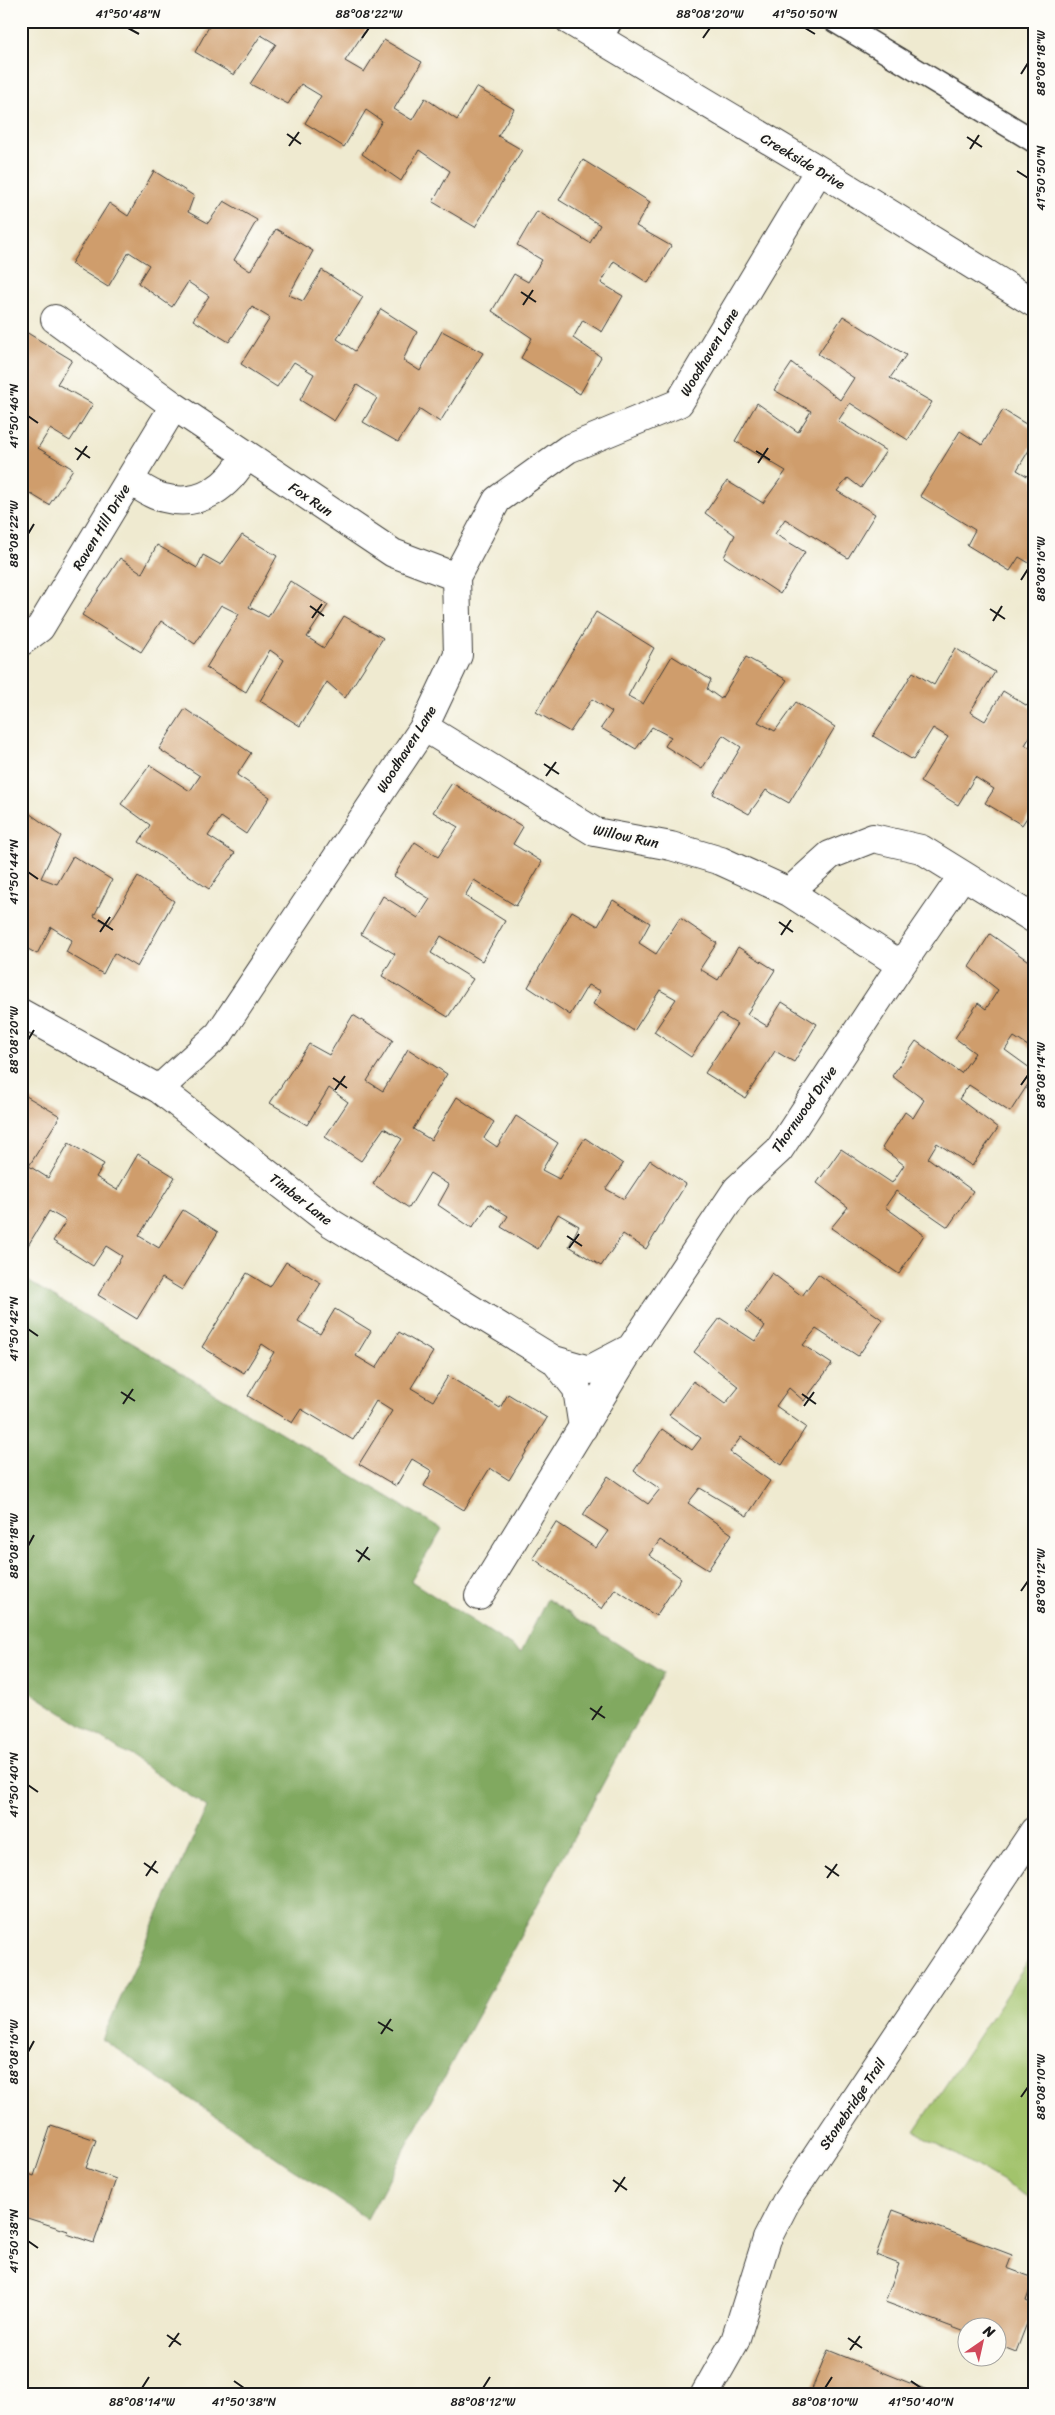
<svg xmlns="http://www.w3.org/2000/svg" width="1055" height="2415" font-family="Sriracha,sans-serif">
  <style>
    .green { fill: #a2c36c; stroke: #5f7044 }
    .forest { fill: #81a960; stroke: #4e623e }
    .building { fill: #cf9d6c }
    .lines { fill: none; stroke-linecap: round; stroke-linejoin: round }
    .service-casing { stroke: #3c3b37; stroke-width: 25 }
    .minor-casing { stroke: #3c3b37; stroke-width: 30 }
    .service { stroke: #fff; stroke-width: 22 }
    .minor { stroke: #fff; stroke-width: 28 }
    .ticks { fill: none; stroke: #1c1c1c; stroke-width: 2 }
    .labels { text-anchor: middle; stroke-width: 4; stroke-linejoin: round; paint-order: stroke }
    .street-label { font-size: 14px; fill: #1c1c1c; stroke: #fdfcf7 }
    .neatline { fill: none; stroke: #1c1c1c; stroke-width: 2 }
    .ticks-label { font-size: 12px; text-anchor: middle; fill: #1c1c1c }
  </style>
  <rect width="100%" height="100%" fill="#fdfcf7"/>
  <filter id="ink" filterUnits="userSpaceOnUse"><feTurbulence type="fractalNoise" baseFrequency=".02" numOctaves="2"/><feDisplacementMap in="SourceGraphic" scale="10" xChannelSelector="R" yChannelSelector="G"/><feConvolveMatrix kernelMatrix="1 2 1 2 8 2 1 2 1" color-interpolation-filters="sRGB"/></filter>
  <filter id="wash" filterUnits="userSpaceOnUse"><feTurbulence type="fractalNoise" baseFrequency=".0096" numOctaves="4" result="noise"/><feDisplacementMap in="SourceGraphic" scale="20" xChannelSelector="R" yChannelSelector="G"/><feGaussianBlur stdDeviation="1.12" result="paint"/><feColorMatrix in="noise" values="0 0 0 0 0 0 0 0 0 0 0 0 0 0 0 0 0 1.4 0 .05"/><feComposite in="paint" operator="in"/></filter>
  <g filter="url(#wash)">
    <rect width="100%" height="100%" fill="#efead0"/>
    <path class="green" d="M1034,1953v247l-119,-69z"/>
    <path class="forest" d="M21,1277l421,252 -31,52 110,71 26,-53 116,74 -296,546 -265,-180 105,-232 -186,-121z"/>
    <g id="blocks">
      <path class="building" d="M212,21h104l4,2 1,-2h48l2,1 -26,39 19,11 20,-32 38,22 -28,47 18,11 13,-22 32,22 19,-33 38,22 -16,27 24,14 -47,77 -42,-25 17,-31 -31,-21 -18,31 -39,-27 20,-33 -16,-11 -22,37 -39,-24 16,-27 -20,-12 -13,20 -38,-20 26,-40 -15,-9 -27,40 -39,-23z
        M583,160l67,42 -14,24 35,20 -23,37 -34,-22 -13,22 22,13 -21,36 -19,-12 -10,18 28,19 -21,37 -59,-36 11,-20 -40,-27 22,-37 14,8 14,-22 -25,-15 20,-34 53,32 10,-18 -41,-25z
        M154,171l40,25 -6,16 20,11 16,-22 33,19 -23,40 16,11 26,-42 37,22 -24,44 14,6 19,-31 41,27 -26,42 18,12 26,-42 36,23 -14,28 17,11 22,-40 41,22 -43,69 -20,-13 -22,33 -35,-20 14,-24 -20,-13 -23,36 -34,-21 14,-26 -20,-12 -17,25 -36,-23 29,-46 -18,-11 -23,35 -36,-22 16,-24 -21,-14 -16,25 -34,-24 11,-18 -20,-13 -21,35 -37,-23 38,-61 19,13z
        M843,316l63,39 -16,23 42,24 -24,38 -58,-37 -12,18 48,30 -25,37 -13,-10 -11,13 38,23 -27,44 -63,-39 -10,15 30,18 -25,42 -56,-37 11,-22 -30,-22 22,-32 36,22 23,-32 -51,-30 22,-38 41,29 13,-21 -37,-21 18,-27 48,37 14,-22 -36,-24z
        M21,329l51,31 -15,24 36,20 -23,37 -20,-12 -12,19 35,21 -24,36 -28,-17z
        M1003,410l31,19v13l-17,28 17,10v86l-15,-9 -9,14 -43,-26 8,-15 -55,-34 40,-65 22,14z
        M242,535l35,21 -28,51 19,10 22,-36 38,24 -21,32 17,11 20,-32 39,22 -38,60 -18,-16 -27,44 -40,-25 24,-41 -14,-10 -24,42 -40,-24 33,-54 -18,-9 -26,39 -34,-23 -20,31 -59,-37 38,-57 22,15 15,-28 40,23 6,-13 18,10z
        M596,612l58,36 -26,48 15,8 29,-48 39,24 -4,9 14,10 25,-42 41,23 -29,42 17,9 21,-29 39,25 -46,76 -23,-13 -17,24 -36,-20 28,-47 -18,-12 -21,34 -37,-23 6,-9 -19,-10 -16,22 -35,-21 11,-16 -20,-13 -22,33 -34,-20z
        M955,648l40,24 -25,40 15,9 18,-30 31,19v20l-9,15 9,5v57l-12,18 -37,-22 9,-14 -19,-12 -17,28 -38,-23 28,-45 -15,-9 -20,32 -40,-24 40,-64 21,13z
        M185,709l66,44 -14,22 33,22 -24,37 -25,-17 -13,19 27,17 -26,36 -70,-47 11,-17 -29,-21 29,-39 40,26 10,-15 -41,-27z
        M452,783l71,44 -10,17 29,18 -26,44 -42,-26 -9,16 40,25 -23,40 -41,-25 -10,17 42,26 -25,38 -66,-41 13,-22 -34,-20 22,-38 35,22 12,-19 -36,-23 21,-34 23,15 20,-30 -25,-15z
        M26,811l35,25 -20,42 16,6 16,-28 39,24 -18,36 15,8 29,-47 36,24 -37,66 -23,-14 -11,21 -37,-22 6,-12 -21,-13 -14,27 -16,-9v-51l2,-4 -2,-1v-70z
        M613,900l37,23 -11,20 17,11 24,-36 37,25 -17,26 18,11 20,-33 37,23 -28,44 20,12 15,-24 35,22 -23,38 -19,-11 -30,47 -40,-25 32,-49 -17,-10 -29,43 -37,-25 22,-33 -16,-9 -26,41 -41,-27 8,-13 -13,-6 -18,30 -42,-28 44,-76 26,15z
        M990,934l44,31v85l-20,-13 -9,13 29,21v4l-24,37 -41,-27 -10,14 39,29 -26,38 -35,-23 -9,15 45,33 -25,36 -52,-36 -11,16 39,28 -25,39 -68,-46 17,-21 -31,-24 24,-34 51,34 12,-18 -22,-17 23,-36 8,6 11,-18 -32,-24 24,-35 45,32 14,-20 -20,-15 23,-35 8,6 12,-19 -29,-23z
        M353,1015l40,25 -26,41 16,10 25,-42 39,25 -34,55 18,11 26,-43 37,25 -10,16 13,9 19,-31 42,27 -16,27 17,9 26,-41 38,26 -17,25 18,10 26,-39 36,24 -40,65 -23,-15 -22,32 -32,-20 10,-20 -21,-12 -20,35 -37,-22 7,-11 -19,-12 -17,24 -34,-23 11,-20 -19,-12 -21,35 -36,-24 29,-45 -18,-11 -23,33 -36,-24 23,-35 -19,-14 -22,37 -37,-22 39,-59 20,11z
        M21,1093l39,23 -31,50 19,12 21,-35 35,21 -8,13 21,13 21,-36 37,23 -36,59 20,12 24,-38 35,22 -36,58 -20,-12 -25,41 -39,-24 24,-39 -16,-10 -13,20 -40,-25 13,-20 -17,-10 -25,41 -3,-2z
        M286,1262l35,21 -23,38 22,13 15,-25 36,22 -15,25 20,12 23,-36 34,20 -22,36 22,13 15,-25 52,32 8,-14 39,24 -38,62 -19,-12 -26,42 -40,-24 8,-15 -20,-12 -16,27 -37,-22 33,-53 -16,-10 -23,39 -52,-31 -9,14 -44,-27 26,-44 -12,-8 -18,29 -42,-26 45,-74 23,14z
        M772,1273l30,23 16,-22 65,46 -25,36 -42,-27 -13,16 29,19 -28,37 -15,-13 -13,18 30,21 -24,38 -41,-28 -11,15 40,29 -23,35 -47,-28 -12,15 44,31 -24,36 -48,-30 -11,15 32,23 -25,38 -41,-27 -13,20 -69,-51 23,-36 40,26 12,-17 -25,-16 25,-39 40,28 12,-15 -26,-18 28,-42 30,21 9,-12 -32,-23 24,-34 32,23 14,-17 -45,-35 26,-34 35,23 10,-15 -19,-15z
        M51,2125l45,15 -10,28 30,11 -22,64 -27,-9 1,-3 -47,-15v-45l13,5z
        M893,2210l119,45 -5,13 27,10 -8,23 8,4 -18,47 -18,-7v-17h-30v5l-83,-31 14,-38 -23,-9z
        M828,2350l109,44h-127z"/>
    </g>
  </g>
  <g filter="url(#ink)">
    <use href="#blocks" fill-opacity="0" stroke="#3c3b37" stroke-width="1"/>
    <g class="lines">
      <g class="service-casing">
        <path id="service" d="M835,21l199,120
          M601,40l10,-19"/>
      </g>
      <g class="minor-casing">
        <path id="minor" d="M570,21l249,149 215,133
          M55,319l119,87 219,147 63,24
          M129,480c11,6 23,16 35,18 37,10 65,-12 82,-43
          M21,642l19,-14 134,-222
          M424,727l171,105 76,14 50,15 68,31 112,73
          M789,892l41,-37 43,-17 48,11 113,70
          M21,1013l138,76 172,134 223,137 35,10 42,-22 106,-159 42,-39 122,-185 62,-90
          M159,1089l60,-55 205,-307 34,-72 -2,-78 41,-77 71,-51 111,-46 140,-233
          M554,1360l23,29 6,39
          M479,1596l152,-248
          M705,2394l30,-53 32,-102 19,-37 248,-371"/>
      </g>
      <use href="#service" class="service"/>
      <use href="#minor" class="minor"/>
    </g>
  </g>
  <path class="ticks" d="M128,28l11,6M805,28l10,6M362,38l7,-10M703,38l7,-10M1021,74l7,-11M287,134l14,10M967,137l15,10M289,146l10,-14M970,149l9,-14M1017,171l11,7M521,292l15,10M523,305l10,-15M28,416l10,7M75,448l15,10M756,451l14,9M77,460l10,-14M758,463l10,-15M28,534l6,-10M1021,580l7,-11M310,606l14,10M990,609l15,10M312,618l10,-14M993,621l9,-15M544,764l15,10M546,776l10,-14M28,872l10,7M98,920l15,10M779,922l14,10M100,932l10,-15M781,935l10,-15M28,1040l6,-10M333,1078l14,10M1021,1085l7,-10M335,1090l10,-14M567,1236l15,10M569,1248l10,-14M28,1329l10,7M121,1392l14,9M802,1394l14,10M123,1404l10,-15M804,1406l10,-14M28,1546l6,-11M356,1550l14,10M358,1562l10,-15M1021,1591l7,-10M590,1708l15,10M592,1720l10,-14M28,1785l10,7M144,1863l14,10M825,1866l14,10M146,1876l10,-15M827,1878l10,-14M378,2022l15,9M381,2034l10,-15M28,2052l6,-11M1021,2097l7,-10M613,2180l14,10M615,2192l10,-15M28,2241l10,7M167,2335l14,10M848,2338l14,10M169,2347l10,-14M850,2350l10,-14M234,2381l10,7M911,2381l10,7M142,2388l7,-11M483,2388l7,-11M825,2388l7,-11"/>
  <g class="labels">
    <g class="street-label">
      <text transform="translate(803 161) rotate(31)" y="5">Creekside Drive</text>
      <text transform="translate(709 352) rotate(-59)" y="5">Woodhaven Lane</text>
      <text transform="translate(311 499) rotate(34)" y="5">Fox Run</text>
      <text transform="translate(101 527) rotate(-59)" y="5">Raven Hill Drive</text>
      <text transform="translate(406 749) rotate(-58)" y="5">Woodhaven Lane</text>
      <text transform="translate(626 836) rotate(12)" y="5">Willow Run</text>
      <text transform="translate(804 1109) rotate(-55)" y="5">Thornwood Drive</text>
      <text transform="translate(301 1199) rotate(38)" y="5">Timber Lane</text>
      <text transform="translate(852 2104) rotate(-56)" y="5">Stonebridge Trail</text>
    </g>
  </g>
  <rect width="1055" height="2415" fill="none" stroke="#fdfcf7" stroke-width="55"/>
  <g transform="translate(982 2342) rotate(34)"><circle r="24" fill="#fdfcf7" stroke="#a3a29f"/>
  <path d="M0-4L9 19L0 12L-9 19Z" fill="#d1495b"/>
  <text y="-8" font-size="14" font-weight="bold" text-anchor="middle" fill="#1c1c1c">N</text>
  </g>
  <rect x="28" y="28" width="1000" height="2360" class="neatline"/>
  <g class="ticks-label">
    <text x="128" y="18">41°50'48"N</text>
    <text x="369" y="18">88°08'22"W</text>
    <text x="710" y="18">88°08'20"W</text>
    <text x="805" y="18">41°50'50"N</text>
    <text transform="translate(1041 63) rotate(-90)" y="4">88°08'18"W</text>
    <text transform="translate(1041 178) rotate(-90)" y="4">41°50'50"N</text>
    <text transform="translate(14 416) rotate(-90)" y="4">41°50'46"N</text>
    <text transform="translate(14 534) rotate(-90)" y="4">88°08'22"W</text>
    <text transform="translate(1041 569) rotate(-90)" y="4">88°08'16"W</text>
    <text transform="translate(14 872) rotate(-90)" y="4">41°50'44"N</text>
    <text transform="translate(14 1040) rotate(-90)" y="4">88°08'20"W</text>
    <text transform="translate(1041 1075) rotate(-90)" y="4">88°08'14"W</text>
    <text transform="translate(14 1329) rotate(-90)" y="4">41°50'42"N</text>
    <text transform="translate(14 1546) rotate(-90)" y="4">88°08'18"W</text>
    <text transform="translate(1041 1581) rotate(-90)" y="4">88°08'12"W</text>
    <text transform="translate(14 1785) rotate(-90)" y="4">41°50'40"N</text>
    <text transform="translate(14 2052) rotate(-90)" y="4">88°08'16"W</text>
    <text transform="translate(1041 2087) rotate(-90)" y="4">88°08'10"W</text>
    <text transform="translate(14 2241) rotate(-90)" y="4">41°50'38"N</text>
    <text x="142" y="2406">88°08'14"W</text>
    <text x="244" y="2406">41°50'38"N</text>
    <text x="483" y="2406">88°08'12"W</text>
    <text x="825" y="2406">88°08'10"W</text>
    <text x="921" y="2406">41°50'40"N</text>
  </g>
</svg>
